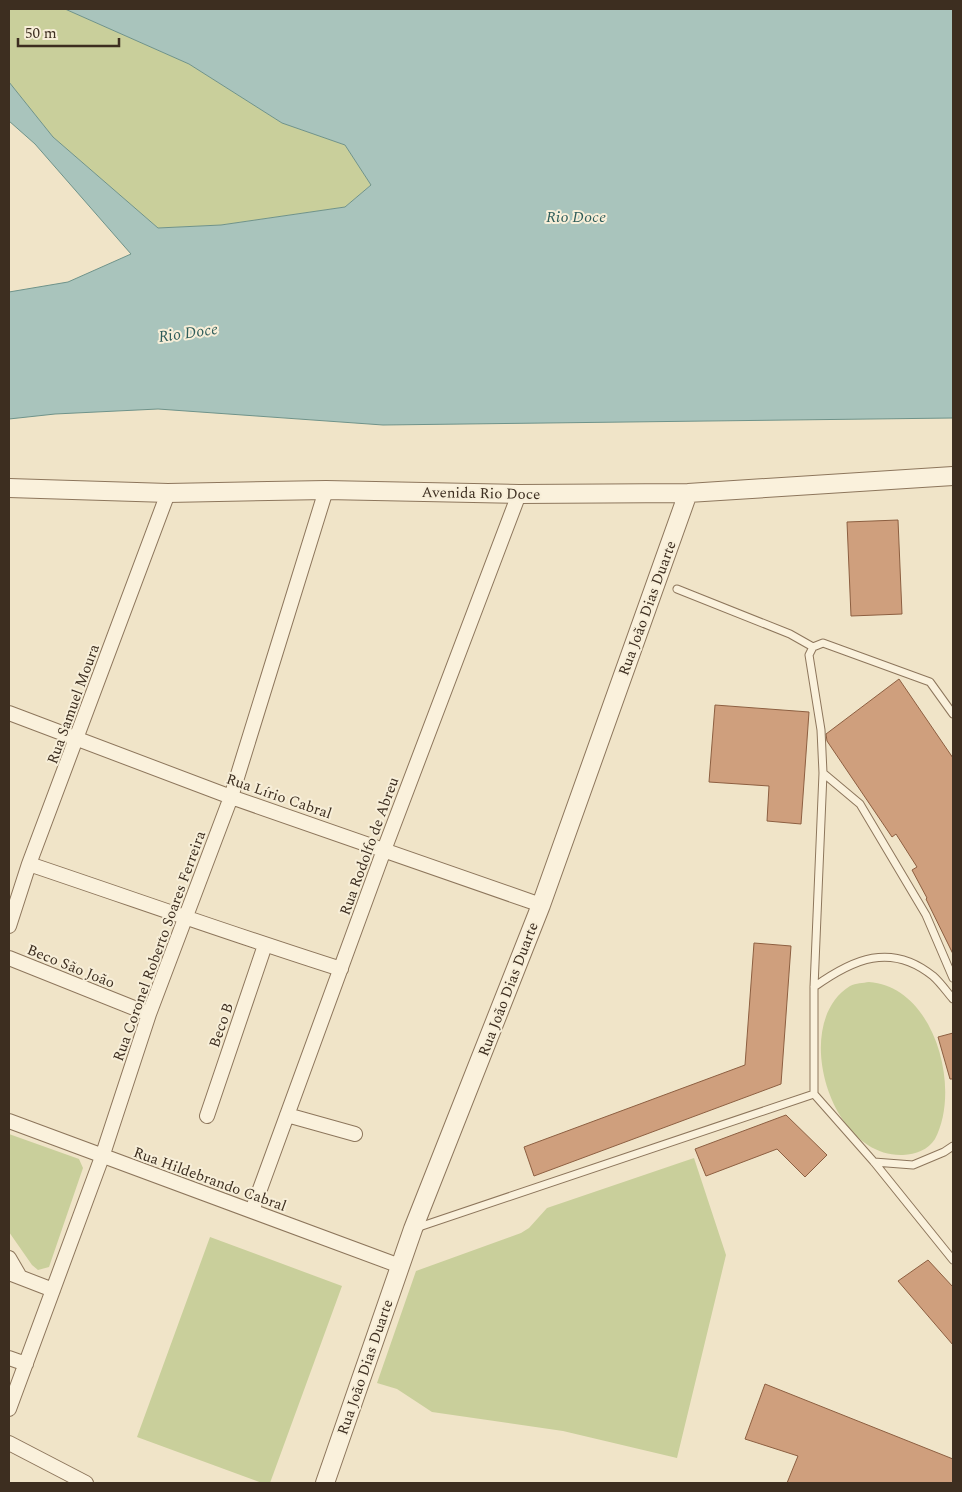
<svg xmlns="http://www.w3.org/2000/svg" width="962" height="1492" font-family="Spectral,serif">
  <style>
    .green { fill: #c9cf9b }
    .water { fill: #a9c4bc; stroke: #6f938a }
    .building { fill: #cf9f7d; stroke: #8d5f41 }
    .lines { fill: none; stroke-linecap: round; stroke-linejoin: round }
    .service-casing { stroke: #8d765c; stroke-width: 9 }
    .minor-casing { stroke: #8d765c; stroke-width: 16 }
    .tertiary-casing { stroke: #8d765c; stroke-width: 20 }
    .service { stroke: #faf1dc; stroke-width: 7 }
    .minor { stroke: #faf1dc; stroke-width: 14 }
    .tertiary { stroke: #faf1dc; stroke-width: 18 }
    .labels { text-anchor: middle; stroke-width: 4; stroke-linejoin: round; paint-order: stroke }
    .street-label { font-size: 15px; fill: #3d2e20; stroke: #f7eed8 }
    .water-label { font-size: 16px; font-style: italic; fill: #2f5d5a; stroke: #f7eed8 }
  </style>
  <rect width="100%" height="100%" fill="#f0e4c8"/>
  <path class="green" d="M9,9h56l124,55 93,59 63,22 26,40 -26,22 -124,18 -63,3 -105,-91 -44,-55z
    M869,982c65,4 93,106 66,157 -7,11 -19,15 -32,16 -73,3 -113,-132 -53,-169 6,-3 13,-3 19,-4z
    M9,1134l70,25 4,9 -34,99 -11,3 -6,-5 -23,-33z
    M694,1158l32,97 -49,203 -114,-27 -131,-19 -35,-23 -20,-6 39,-112 105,-38 8,-5 18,-20z
    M210,1237l132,49 -72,197h-8l-125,-46z"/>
  <path class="water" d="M65,9h888v409l-570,7 -225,-16 -103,5 -46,5v-127l59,-10 63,-28 -96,-110 -26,-23v-39l44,55 105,91 63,-3 124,-18 26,-22 -26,-40 -63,-22 -93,-59z"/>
  <path class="building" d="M898,520l4,94 -51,2 -4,-94z
    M899,679l54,79v196l-27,-55 1,-1 -15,-28 5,-3 -21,-33 -4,3 -65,-96 -1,-7z
    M715,705l94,7 -8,112 -34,-3 2,-35 -60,-4z
    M754,943l37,3 -10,138 -247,92 -10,-29 221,-82z
    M953,1033v46h-3l-12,-42z
    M786,1115l41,40 -22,22 -28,-28 -71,27 -11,-27z
    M928,1260l25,27v58l-55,-64z
    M765,1384l188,75v24h-166l11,-27 -53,-17z"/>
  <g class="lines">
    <g class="service-casing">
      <path id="service" d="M677,589l113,45 23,13
        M823,773l-2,-43 -12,-75 4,-8 10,-4 107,39 23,32
        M953,978l-27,-63 -66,-111 -37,-31 -9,214v107l60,68 79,98
        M814,987c39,-28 77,-45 119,-11 7,6 14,16 20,23
        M874,1162l39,3 31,-13 9,-6
        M416,1228l398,-134"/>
    </g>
    <g class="minor-casing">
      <path id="minor" d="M9,713l222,84 310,108
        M29,864c104,35 208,72 312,105
        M9,926l20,-62 139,-371
        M9,958l140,56
        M287,1115l68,19
        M207,1116l58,-171
        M9,1121l391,145
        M252,1211l132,-361 135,-356
        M9,1258l11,19
        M9,1273l44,17
        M9,1358l17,6
        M9,1409l93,-252 47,-143 82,-217 95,-307
        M9,1443l77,40"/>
    </g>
    <g class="tertiary-casing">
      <path id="tertiary" d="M9,488l159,5 158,-3 193,4 169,-1 265,-17
        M325,1483l88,-254 128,-324 147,-412"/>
    </g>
    <use href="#service" class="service"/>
    <use href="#minor" class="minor"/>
    <use href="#tertiary" class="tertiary"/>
  </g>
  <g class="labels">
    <g class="street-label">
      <text transform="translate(481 493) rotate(1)" y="5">Avenida Rio Doce</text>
      <text transform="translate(647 608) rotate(-70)" y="5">Rua João Dias Duarte</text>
      <text transform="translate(73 704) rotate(-70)" y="5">Rua Samuel Moura</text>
      <text transform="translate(279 796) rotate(19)" y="5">Rua Lírio Cabral</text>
      <text transform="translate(369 846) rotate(-70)" y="5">Rua Rodolfo de Abreu</text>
      <text transform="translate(159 946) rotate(-70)" y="5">Rua Coronel Roberto Soares Ferreira</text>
      <text transform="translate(71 966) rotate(22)" y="5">Beco São João</text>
      <text transform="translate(508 989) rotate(-69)" y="5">Rua João Dias Duarte</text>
      <text transform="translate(221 1025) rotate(-71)" y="5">Beco B</text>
      <text transform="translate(210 1179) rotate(20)" y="5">Rua Hildebrando Cabral</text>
      <text transform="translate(365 1367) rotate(-71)" y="5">Rua João Dias Duarte</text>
    </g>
    <g class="water-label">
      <text x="576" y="222">Rio Doce</text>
      <text transform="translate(188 332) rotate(-8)" y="6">Rio Doce</text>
    </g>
  </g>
  <rect width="962" height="1492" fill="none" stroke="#3d2e20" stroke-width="20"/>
  <path d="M18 38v8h101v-8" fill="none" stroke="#3d2e20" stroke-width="2.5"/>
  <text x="25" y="38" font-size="15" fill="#3d2e20" stroke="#f7eed8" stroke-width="4" paint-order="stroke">50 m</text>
</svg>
